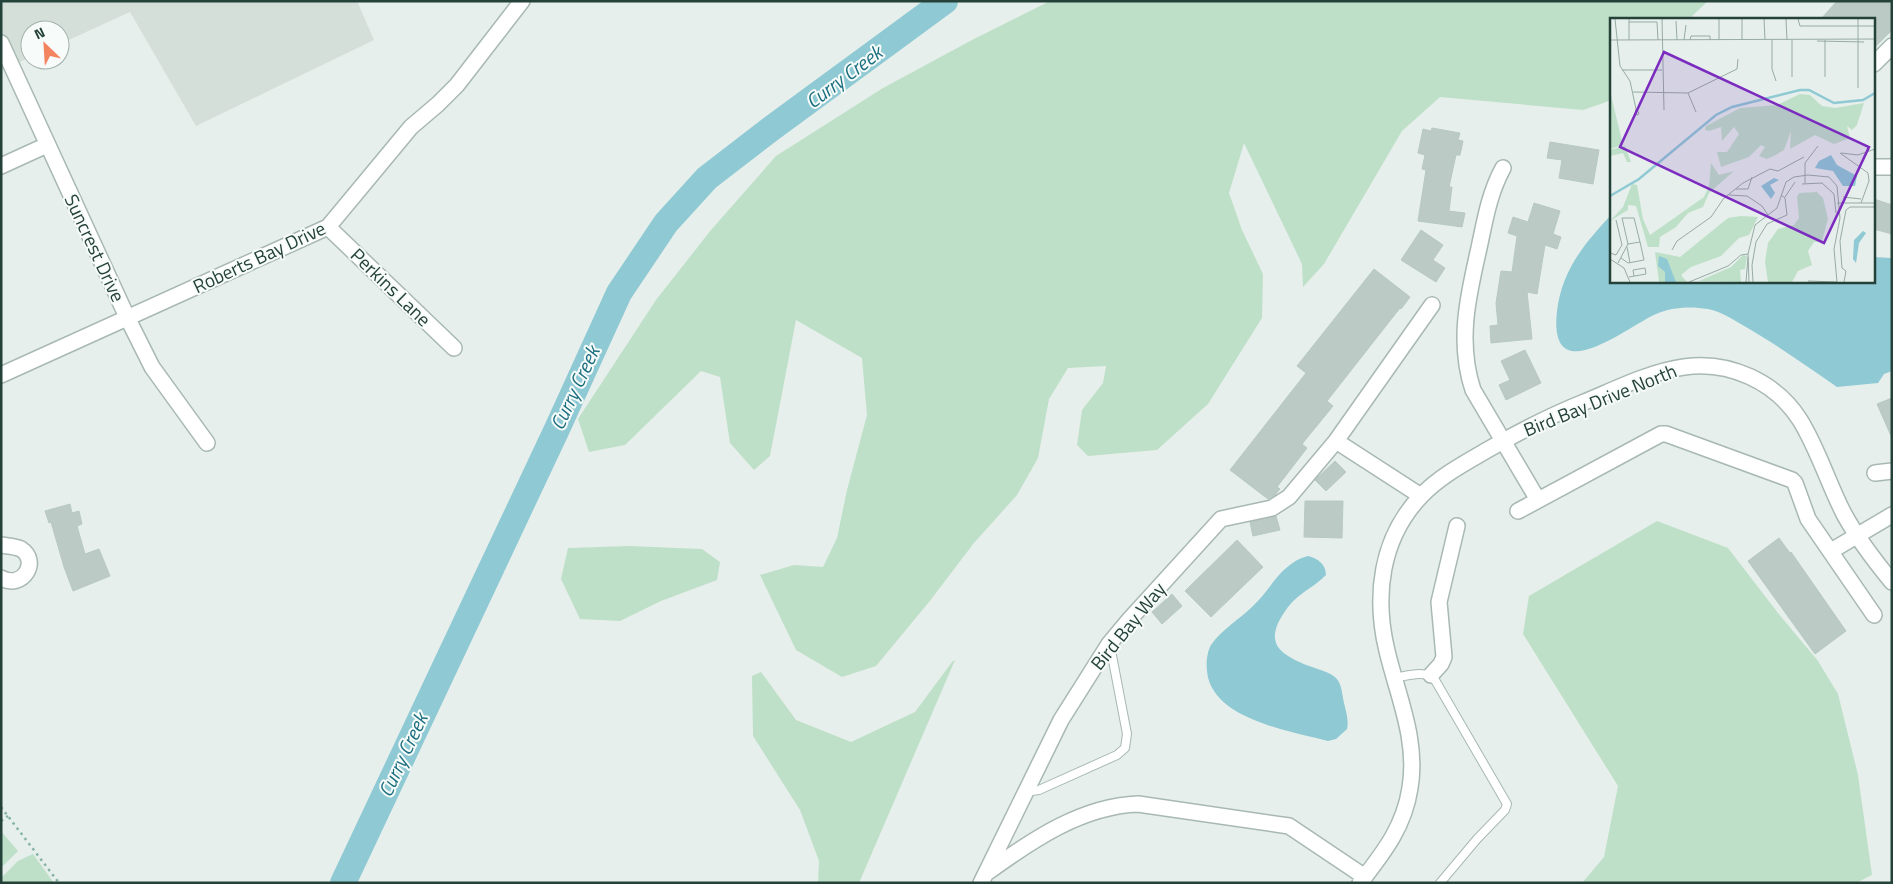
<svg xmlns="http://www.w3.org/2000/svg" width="1893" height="884" font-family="'Titillium Web',sans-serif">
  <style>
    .built { fill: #d4dfda }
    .green { fill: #bfe0c8 }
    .water { fill: #8ec9d4 }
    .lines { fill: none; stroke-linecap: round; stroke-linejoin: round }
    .river { stroke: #8ec9d4; stroke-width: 26 }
    .building { fill: #bbcac4; stroke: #b8c9c2 }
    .lane-casing { stroke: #a8b8b2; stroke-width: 10 }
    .street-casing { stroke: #a8b8b2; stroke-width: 18 }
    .path { stroke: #86b3a5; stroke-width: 2.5; stroke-dasharray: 2.5 4; stroke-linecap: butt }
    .lane { stroke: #fff; stroke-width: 8 }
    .street { stroke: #fff; stroke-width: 15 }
    .labels { text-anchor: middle; stroke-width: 4; stroke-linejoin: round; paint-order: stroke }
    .street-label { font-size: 19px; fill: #24423a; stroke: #f7fbf9 }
    .water-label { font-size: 20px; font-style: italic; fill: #1c6f80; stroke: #f7fbf9 }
    .inset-river { fill: none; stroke: #8ec9d4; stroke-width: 2.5 }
    .inset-road { fill: none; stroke: #98aaa4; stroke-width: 1 }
    .view { fill: #7b2cbf; fill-opacity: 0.15; stroke: #7b2cbf; stroke-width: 2.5 }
    .inset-edge { fill: none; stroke: #24423a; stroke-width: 2.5 }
  </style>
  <rect width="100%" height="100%" fill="#e6efeb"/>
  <path class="built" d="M1,1h356l17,39 -178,86 -66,-114 -70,32v-14h-30v27l-29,14z"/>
  <path class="green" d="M1050,1h658l-19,18h-77v81l-29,10 -143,-13 -38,34 -78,133 -21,23 -1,-23 -58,-121 -15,50 13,37 21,44 -1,44 -54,86 -51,46 -69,6 -11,-11 5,-35 21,-27 3,-17 -38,2 -19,31 -11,59 -21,37 -43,48 -45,59 -53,64 -34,11 -46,-27 -36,-75 34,-10 29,2 14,-29 10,-48 20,-75 -5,-57 -66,-38 -26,136 -16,14 -24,-27 -10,-66 -19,-6 -76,74 -36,7 -11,-33 78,-119 55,-70 65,-74 107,-68 89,-48z
    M1657,521l71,27 50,65 40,48 20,33 20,81 14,100 -16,8h-274l22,-26 14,-71 -95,-152 6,-38z
    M629,546l73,3 18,13 -3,18 -56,21 -41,20 -40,-2 -19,-40 7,-31z
    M955,660l-96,223h-41l1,-22 -19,-51 -47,-74 -1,-60 9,-4 35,48 55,22 64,-30 37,-50z
    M1,831l17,20 -17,17z
    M33,854l21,29h-53v-5l17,-17z"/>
  <path class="water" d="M1612,214v67h262v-24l18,1v113l-8,3 -6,9 -41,4c-32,-22 -64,-45 -98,-64 -10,-6 -20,-12 -31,-14 -17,-3 -37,-2 -52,5 -31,14 -108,78 -99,-3 5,-41 27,-67 55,-97z
    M1308,556c10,2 18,9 18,19 -13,13 -26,17 -38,32 -26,35 -11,47 24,60 8,3 18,5 24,11 6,6 6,17 8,25 2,9 5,17 3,26l-11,10 -8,2c-38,-10 -117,-22 -121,-70 -1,-8 0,-19 4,-26 10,-15 29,-26 42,-39 19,-18 28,-43 55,-50z"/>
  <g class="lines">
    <path class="river" d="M343,883l214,-454 62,-136 47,-70 41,-45 65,-50 173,-127"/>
  </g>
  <path class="building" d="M1837,1h55v29l-18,18v-29h-53z
    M1432,128l28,5 -2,7 5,1 -3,14h-4l-7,32h3l-3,24 16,2 -3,14 -44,-6 8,-51 -4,-1 3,-14 -7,-2 5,-24 8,2z
    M1550,142l49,8 -6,34 -34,-6 3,-18 -15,-2z
    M1874,199l18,6v29l-18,-5z
    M1534,203l26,8 -7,23 8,3 -4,12 -12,-4 -8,49 -10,-2 5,47 -41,4 -1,-17 8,-1 -2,-22 5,-32 11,1 5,-36 -9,-3 5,-16 15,5z
    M1421,230l22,15 -10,15 12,8 -9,14 -35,-22z
    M1374,269l36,28 -9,12 -1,-1 -73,93 6,5 -31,38 5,4 -30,39 3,2 -5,6 -7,4 -38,-29 76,-97 -9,-7z
    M1525,350l16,33 -35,17 -7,-15 11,-5 -9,-19z
    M1892,398v40l-15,-34z
    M1335,461l11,11 -20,19 -11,-11z
    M1305,501h38l-1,37 -38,-1z
    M70,504l2,9 7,-2 3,13 -5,2 8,28 14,-5 11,27 -37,15 -9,-24 -13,-45 -2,1 -4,-12z
    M1276,516l4,14 -27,6 -3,-14z
    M1779,538l11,15 1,-1 55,79 -31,23 -67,-93z
    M1237,540l26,27 -52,50 -26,-26z
    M1172,594l10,12 -20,18 -10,-12z"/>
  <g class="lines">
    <g class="lane-casing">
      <path id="lane" d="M1394,678c12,-2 32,-9 41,2l72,124 -2,6 -28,29 -37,44
        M1025,792l14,-2 78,-35 8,-7 2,-14 -17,-89"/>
    </g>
    <g class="street-casing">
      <path id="street" d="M1,43l126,274 25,50 55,76
        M1874,64l18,-18
        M1,166l46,-21
        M1874,167h18
        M1503,168c-14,26 -18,52 -24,80 -11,48 -22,94 -6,142l65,110
        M328,227l126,121
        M1,375l327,-148 83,-100 27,-23 19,-19 65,-84
        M1336,441l85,55
        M1875,473l17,-2
        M1518,511l143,-77h5l126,46 3,3 13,36 66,96
        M1,545c6,1 14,1 20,4 19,12 2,41 -20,29
        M1831,551l61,-36
        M1431,675l10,-11 3,-7 -5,-55 18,-76
        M988,872c44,-32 94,-66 150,-68l151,22 76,51
        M981,883l80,-163 48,-76 20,-24 92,-101 51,-11 17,-11 47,-56 96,-136
        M1360,883c24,-31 44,-56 50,-95 8,-48 -12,-91 -23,-137 -13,-54 -7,-112 34,-155 19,-20 44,-33 68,-47 30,-17 60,-33 93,-46 32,-13 67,-31 102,-36 45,-7 92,15 116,53 18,29 28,63 44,94 13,24 30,46 48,68"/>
    </g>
    <path class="path" d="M1,807l58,76
      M1,821l7,-5"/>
    <use href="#lane" class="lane"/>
    <use href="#street" class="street"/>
  </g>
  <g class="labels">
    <g class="street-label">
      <text transform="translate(95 248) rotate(65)" y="7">Suncrest Drive</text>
      <text transform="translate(259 257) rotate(-25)" y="7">Roberts Bay Drive</text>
      <text transform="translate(391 287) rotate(44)" y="7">Perkins Lane</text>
      <text transform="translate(1600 400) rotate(-22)" y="7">Bird Bay Drive North</text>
      <text transform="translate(1128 626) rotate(-51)" y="7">Bird Bay Way</text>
    </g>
    <g class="water-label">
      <text transform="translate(844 77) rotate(-37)" y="7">Curry Creek</text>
      <text transform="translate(575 388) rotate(-65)" y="7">Curry Creek</text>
      <text transform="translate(403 755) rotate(-65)" y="7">Curry Creek</text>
    </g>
  </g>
  <g transform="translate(1610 18)">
    <rect width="265" height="265" fill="#e6efeb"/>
    <path d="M0,73l13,54 -13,4zM190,76l10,1 12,11 13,2 29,-5 -7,22 -5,5 -5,-4 3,12 -16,6 -19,-9 -25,14 1,-18 -7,19 -10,6 -7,3 -8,-3 6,-9 -4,-2 -12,12 -28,10 -4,-15h10l12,-18 -5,-7 -12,14 -1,-14 -12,4 -4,-1 1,-4 34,-18 37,-3zM15,128l6,16h-4l-4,-9 -13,3v-6zM101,145l8,12 15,-4 -25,22 -6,14 -15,6 -12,14 -16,10 -1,10h-11l-12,-41 -8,-1v5l-18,11 13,-14 9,-23 5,1 6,34 7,16 54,-38 5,-11zM207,174l6,6 5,21 -6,22 -8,1 -6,9 4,14 -14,6 -6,11h-24l-3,-20 3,-19 10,-14 16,-4 5,-7 -2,-21 2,-4zM131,198l17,1 -9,18 -10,3 -18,18 -30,11 -10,8 6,7h-28l-4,-30 25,5 48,-39zM133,237l4,1 -2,13 -5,1 1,12 -42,-1 32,-14z" fill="#bfe0c8"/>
    <path d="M221,137l6,10 20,11 -2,10h-12l-10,-15 -18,-3 4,-7zM164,160l5,2 -9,5 5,8 -4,6 -10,-13zM253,213l3,2 -7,10 -3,20 -3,-4 1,-19zM49,238l8,3 9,23h-11v-10l-7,-6z" fill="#8ec9d4"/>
    <path class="inset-river" d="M0,178l29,-17 77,-64 16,-8 68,-17h9l25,13 29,-3 12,-7"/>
    <path class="inset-road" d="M5,1l5,47 10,15 6,28M19,1v21M52,1l2,91M109,1v21M132,1v21M154,1l1,20M176,1l1,21M188,1l2,7h75M66,3l1,19M19,4h28l1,18M0,22l265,-1M74,22l2,-15M80,22l1,-4h19v4M162,22v29l4,12M207,23l47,1M12,52h40M182,59v-37M215,59v-37M248,70v-69M23,74l55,1 49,-24 1,-10M78,75l8,19M26,91l3,4 -1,2 -3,-1zM230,135l28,20 1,8 -8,22M231,135l17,2 17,-6M195,165v-20l13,-17M192,166l20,-1 12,11 2,19M126,171h12l4,-12M119,177l18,1 15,10 6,9M175,179l10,-15M233,179l18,2M227,185h38M17,229l3,16M62,232l5,-9 34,-24 13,-19 19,-15 27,-14 8,2 26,-14M0,235l6,2 6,-10 -6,-25M11,240l7,5 16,-3 -4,-18 -12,2M0,241l14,9 6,14M8,245l10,-19 -6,-26h12l6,24M19,259l17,-3 -1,-6 -12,2 1,6M198,263l29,1M79,264l39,-16 13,-11 7,-1M136,264l2,-25M139,264l-1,-28 7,-29 22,-17 9,-26 8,-5 14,-2 21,2 8,9 3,32 -6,31 3,33M143,264l-1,-17 4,-23 11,-18 20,-9 -2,-17 -4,-3M234,264l2,-11 -4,-3 -2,-27 6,-31 4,-3h25"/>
    <path class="view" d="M54,34l205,95 -45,96 -204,-96z"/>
    <rect width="265" height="265" class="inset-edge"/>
  </g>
  <rect width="1893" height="884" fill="none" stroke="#24423a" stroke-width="5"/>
  <g transform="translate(45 45) rotate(335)"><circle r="24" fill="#f7fbf9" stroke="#a3b1ad"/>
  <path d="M0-4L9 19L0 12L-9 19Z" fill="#f4845f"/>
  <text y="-8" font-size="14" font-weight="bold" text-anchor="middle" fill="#24423a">N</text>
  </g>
</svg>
